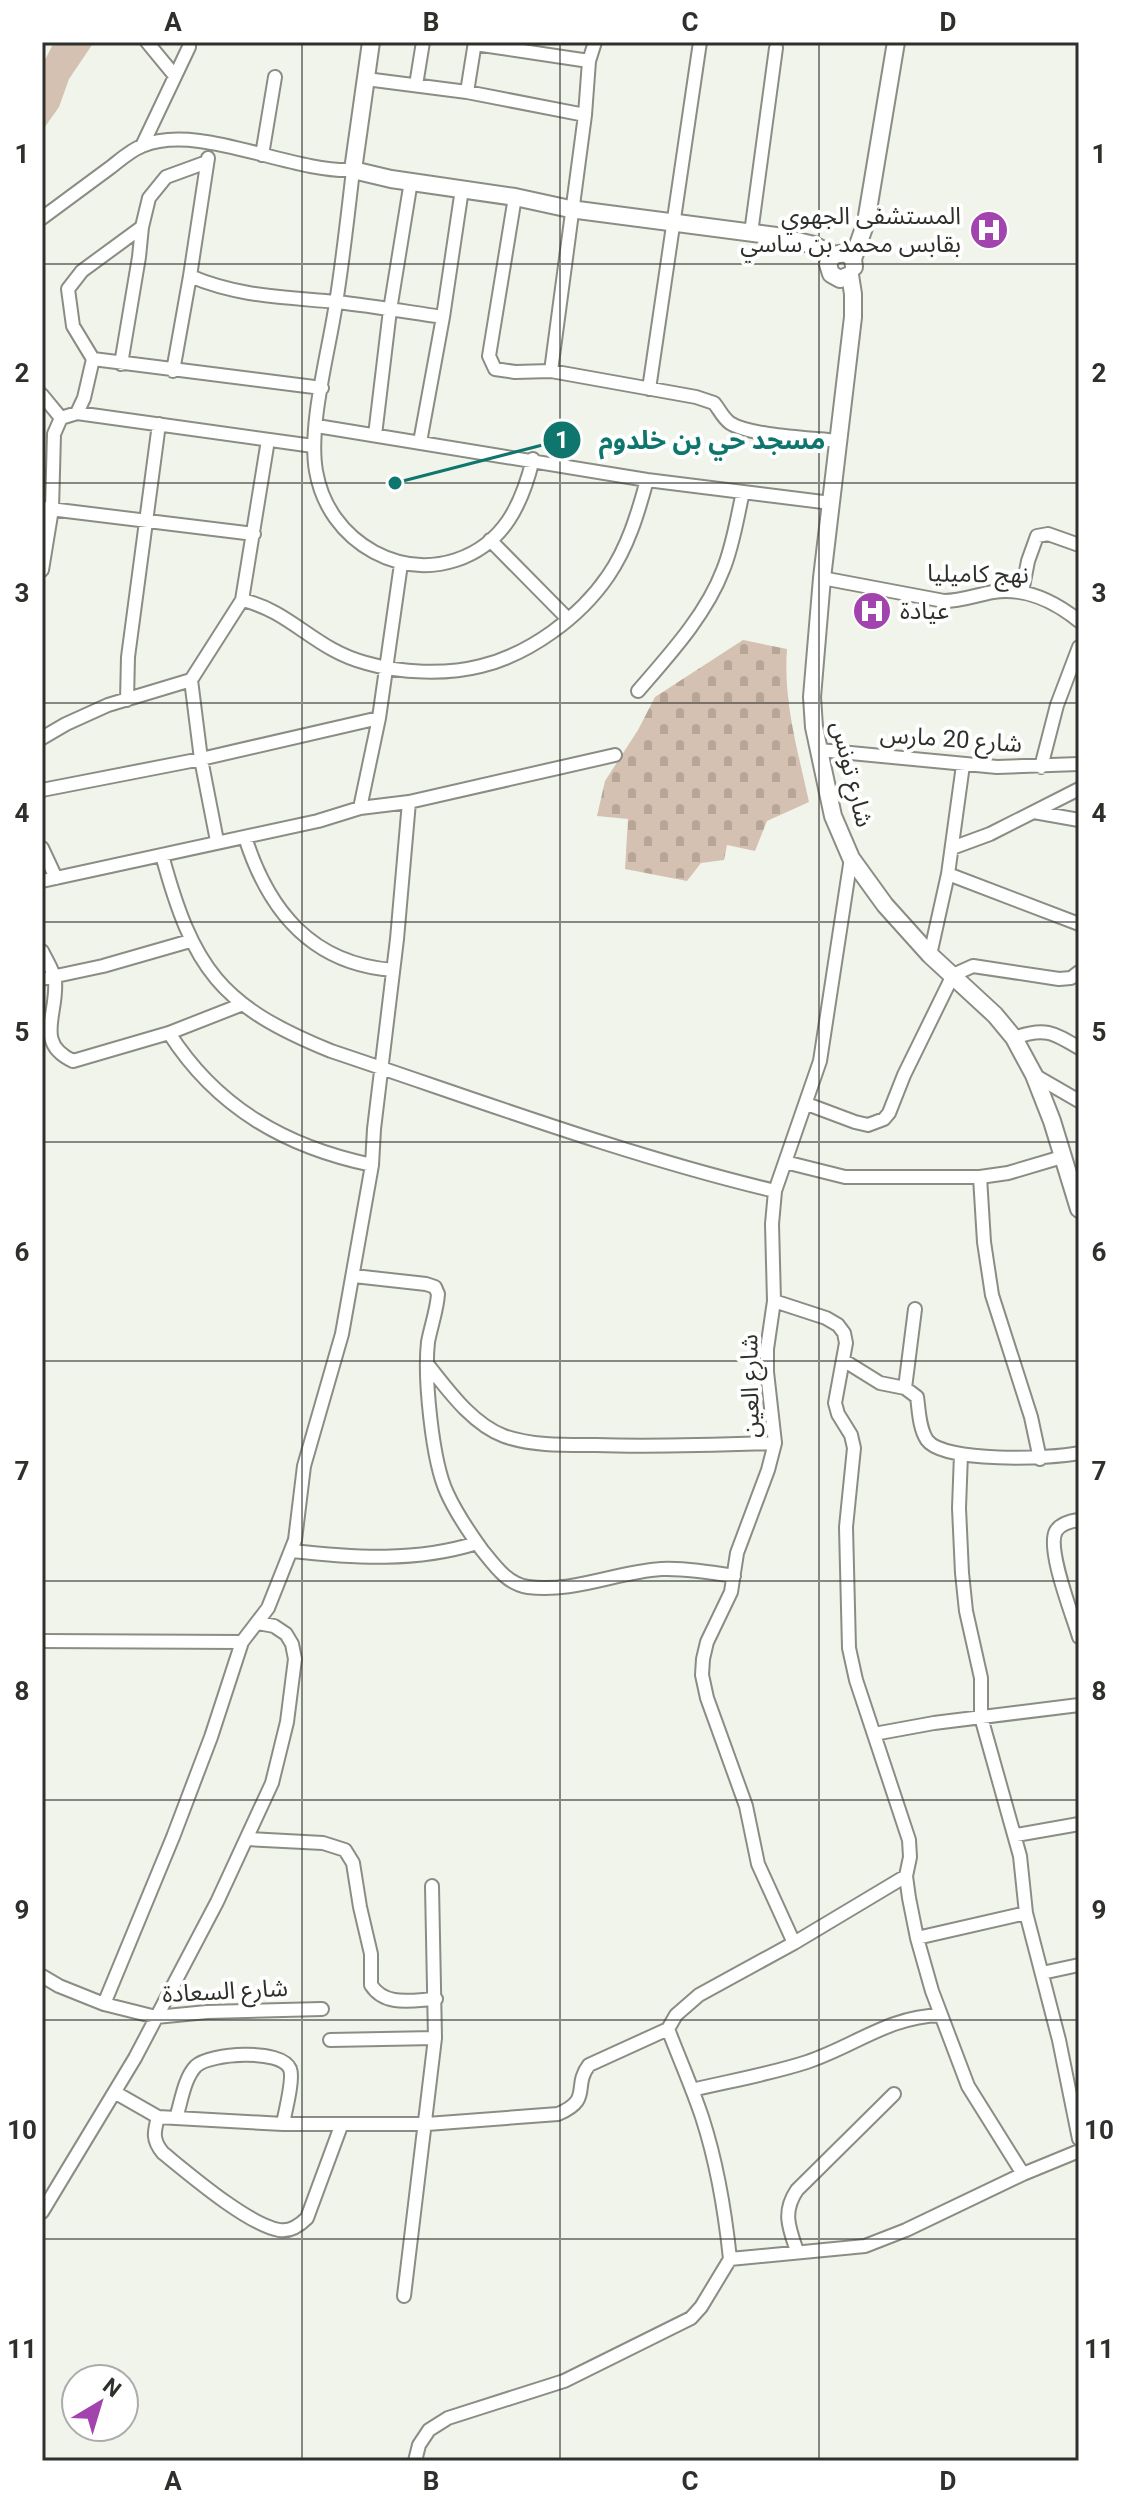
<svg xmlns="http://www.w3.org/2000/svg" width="1121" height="2503" font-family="Roboto,'Noto Sans Arabic',sans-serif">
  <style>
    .green { fill: #d5c1b1 }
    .cemetery { fill: url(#cemetery-stones) }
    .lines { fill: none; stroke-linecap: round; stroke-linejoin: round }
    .minor-casing { stroke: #8a8d84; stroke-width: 16 }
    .tertiary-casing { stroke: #8a8d84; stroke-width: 20 }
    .minor { stroke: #fff; stroke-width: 12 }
    .tertiary { stroke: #fff; stroke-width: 16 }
    .grid { fill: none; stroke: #2e302c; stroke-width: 2; stroke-opacity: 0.55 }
    .labels { text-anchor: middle; stroke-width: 8; stroke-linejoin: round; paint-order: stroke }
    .poi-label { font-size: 24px; fill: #2e302c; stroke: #fff; text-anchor: end }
    .street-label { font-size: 24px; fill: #2e302c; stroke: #fff }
    .leader { fill: none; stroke: #0f766e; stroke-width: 3 }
    .callout-dot { fill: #0f766e; stroke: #fff; stroke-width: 3 }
    .mark-label { font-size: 24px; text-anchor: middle; font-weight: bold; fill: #fff }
    .callout-label { font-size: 26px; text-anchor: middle; font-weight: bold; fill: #0f766e; stroke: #fff; stroke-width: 8; stroke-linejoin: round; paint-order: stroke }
    .neatline { fill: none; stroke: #2e302c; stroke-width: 3 }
    .grid-label { font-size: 26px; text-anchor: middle; font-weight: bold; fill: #2e302c }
  </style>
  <defs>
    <pattern id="cemetery-stones" width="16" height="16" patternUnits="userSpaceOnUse" patternTransform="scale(2)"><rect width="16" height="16" fill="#d5c1b1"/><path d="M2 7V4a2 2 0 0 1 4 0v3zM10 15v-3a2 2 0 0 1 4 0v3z" fill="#b7a698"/></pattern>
  </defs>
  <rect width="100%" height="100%" fill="#f0f4ea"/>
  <path class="green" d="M54,42h40l-25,37 -10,28 -17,24v-65z"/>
  <path class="cemetery" d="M743,640l44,9c-4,53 11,102 22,153l-42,19 -12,30 -28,-6 -3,15 -23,3 -14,18 -62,-12 3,-50 -31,-3 8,-35 33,-51 17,-33z"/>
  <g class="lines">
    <g class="minor-casing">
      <path id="minor" d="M147,42l28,34
        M475,44l114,17
        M366,79l101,13 118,23
        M416,85l7,-43
        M467,92l8,-50
        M142,146l47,-99
        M262,155l13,-78
        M515,197l-26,159 6,13 20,3 36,-1 145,26 18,6c6,7 8,14 16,20 20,13 82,15 108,18
        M42,218c23,-17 46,-34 69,-51 9,-7 20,-17 31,-21 57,-24 148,27 211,24 -5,44 -10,89 -17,133 -7,48 -28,122 -20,168 6,35 27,64 58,81 26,14 54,17 82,8 48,-16 66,-56 77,-101
        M751,233l25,-185
        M190,276l18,-118
        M93,359l229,29
        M121,364l18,-107 3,-30 7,-29 17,-21 41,-15
        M173,371l17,-95c49,21 95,21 147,26 36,4 71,10 106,15
        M551,371l34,-256 4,-54 6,-19
        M649,389l51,-347
        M42,395l19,23
        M77,413l7,-15 9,-39 -20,-33 -5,-37 14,-18 60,-44
        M61,418l16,-5 236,33
        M317,426l330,54 184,23
        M375,435l15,-125 21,-129
        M420,442l23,-125 19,-128
        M42,508l212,26
        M490,540l78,79
        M42,570l10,-61 2,-75 7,-16
        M822,578l122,23c17,0 32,-6 49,-9 33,-5 61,9 86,29
        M1022,592l6,-31 9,-25 11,-2 31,11
        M242,600c49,11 73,50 124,63 34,10 80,12 115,3 49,-12 99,-49 127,-90 20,-29 30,-63 39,-96
        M191,680l10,79 16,82
        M638,691c31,-36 68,-76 85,-121 10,-24 14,-52 20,-78
        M127,700l1,-43 31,-233
        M42,738l24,-14 42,-19 83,-25 51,-80 26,-160
        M819,750l178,17 82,-3
        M963,765l-15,109 131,50
        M1041,767l16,-62 22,-58
        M42,790l159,-31 178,-41
        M360,808l19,-90 22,-154
        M1034,812l45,8
        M245,837c23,73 66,127 148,133
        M42,848l14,30
        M952,848l38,-14 89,-45
        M162,855c31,114 58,151 169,196 147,49 293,104 444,140
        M42,881l276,-60 42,-13 49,-6 206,-47
        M42,951c4,9 12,20 13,30 3,33 -21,62 18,80l96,-28 74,-29
        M930,955l18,-81
        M42,979l61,-13 87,-25
        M169,1033c48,75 117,114 203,132
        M1014,1038c30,-11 39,-6 65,10
        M1034,1075l45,26
        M807,1104l48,18 13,3 16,-6 5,-6 15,-38 49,-100 20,-9 86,13 12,-1 8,-6
        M785,1162l60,15h135l28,-4 54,-16
        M980,1177l4,65 8,53 39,122 9,42
        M354,1276l72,8 9,3 3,7c-1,16 -7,32 -10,48 -4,35 4,119 19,151 9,20 22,39 35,57 13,16 25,34 46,37 46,6 88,-15 133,-18 24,-1 49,3 73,7
        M774,1301l52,17 12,7 6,8 2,10 -11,60 3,11 13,21 3,13 -8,79 3,121 7,32 53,160 1,17 -4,19 3,22 8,40 15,53 36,95 55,88
        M843,1360l37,23 25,5 12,9c2,13 2,31 10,43 16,23 124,19 152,13
        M428,1365c20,25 44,59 76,71 28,10 62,9 92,9 59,2 119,0 179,-2
        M905,1388l10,-79
        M961,1454l-2,54 3,65 4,38 15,67v39l39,139 6,57 33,127 20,99
        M1079,1520c-8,1 -18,3 -23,11 -10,18 17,85 23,106
        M292,1551c63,7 124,11 185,-8
        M42,1641l200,1
        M874,1734l60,-11 145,-18
        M1016,1835l63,-11
        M247,1839l76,4 22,7 8,13 7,44 11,47v31c14,22 41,15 65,14
        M917,1938l109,-25
        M794,1943l-36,-79 -12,-58 -39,-108 -5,-23 1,-16 4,-17 24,-50 6,-39 31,-83 7,-27 -8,-71v-23l7,-48 -2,-77 3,-33 45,-130 31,-203
        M1042,1973l37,-8
        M42,1976l17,10 45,18 52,13 51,-5 115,-3
        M104,2004l69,-167 38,-100 31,-95 26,-34 27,-68 9,-74 38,-132 30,-169 2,-36 23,-190 12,-137
        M668,2029c11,29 24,58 34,88 15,46 23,94 28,142
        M330,2040l105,-2
        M692,2090c38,-9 78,-16 115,-28 50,-17 80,-45 134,-47
        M116,2093l42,24 125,7h144l131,-10c35,-15 14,-27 31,-49l79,-36 8,-14 23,-20 95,-52 112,-67
        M158,2117c-4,15 -6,23 5,36 26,21 84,71 116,77 11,2 20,-4 28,-12l34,-92
        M176,2118c5,-15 8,-40 20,-52 14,-13 85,-18 94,3 4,10 -5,43 -7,55
        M42,2212l93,-154 82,-156 55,-119 15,-61 8,-63 -3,-15 -6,-10 -12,-8 -16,-3
        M797,2251c-8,-23 -15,-39 0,-61l97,-96
        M404,2296l31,-258 -3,-152
        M415,2461l4,-16 10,-15 19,-12 116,-37 127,-63 10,-11 29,-48 135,-13 41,-16 117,-56 56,-23"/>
    </g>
    <g class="tertiary-casing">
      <path id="tertiary" d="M371,42l-18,128 38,9 124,18 55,12 206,27 38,9 19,10 13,-2 7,6
        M833,255l-5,9 3,10 9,5 10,-4
        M854,267l-1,-8 13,-37 30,-180
        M850,275l3,19v23l-31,261 -10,119 2,30 19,89 18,42 34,47 45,50 65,60 19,23 20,37 18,46 27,88"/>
    </g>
    <use href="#minor" class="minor"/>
    <use href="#tertiary" class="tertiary"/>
  </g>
  <path class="grid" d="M302,42v2419M560,42v2419M819,42v2419M42,264h1037M42,483h1037M42,703h1037M42,922h1037M42,1142h1037M42,1361h1037M42,1581h1037M42,1800h1037M42,2020h1037M42,2239h1037"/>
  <defs>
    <g id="hospital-disc" transform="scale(2)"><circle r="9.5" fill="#a244ad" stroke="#fff"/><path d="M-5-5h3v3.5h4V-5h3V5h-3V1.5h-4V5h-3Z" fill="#fff"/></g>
  </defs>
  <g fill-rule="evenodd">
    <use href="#hospital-disc" x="989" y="230"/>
    <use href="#hospital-disc" x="872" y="611"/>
  </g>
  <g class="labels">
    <g class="poi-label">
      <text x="961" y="224">المستشفى الجهوي<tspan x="961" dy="28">بقابس محمد بن ساسي</tspan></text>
      <text x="900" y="619" text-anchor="start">عيادة</text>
    </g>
    <g class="street-label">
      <text transform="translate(978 574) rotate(1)" y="8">نهج كاميليا</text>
      <text transform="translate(951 739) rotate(4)" y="8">شارع 20 مارس</text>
      <text transform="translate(852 774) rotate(76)" y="8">شارع تونس</text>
      <text transform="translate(750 1386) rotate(-91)" y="8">شارع العين</text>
      <text transform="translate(225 1991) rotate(-3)" y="8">شارع السعادة</text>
    </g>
  </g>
  <path class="leader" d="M395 483L562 440"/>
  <g class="callout-dot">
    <circle cx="395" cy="483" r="8"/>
    <circle cx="562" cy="440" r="20"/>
  </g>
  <g class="mark-label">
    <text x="562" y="448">1</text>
  </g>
  <g class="callout-label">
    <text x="712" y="449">مسجد حي بن خلدوم</text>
  </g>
  <rect width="1121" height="2503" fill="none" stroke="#ffffff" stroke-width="88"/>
  <g transform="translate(100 2403) rotate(38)"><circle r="38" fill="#ffffff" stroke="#abacab" stroke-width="2"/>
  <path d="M0-6L14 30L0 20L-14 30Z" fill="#a244ad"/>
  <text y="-12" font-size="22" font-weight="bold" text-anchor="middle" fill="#2e302c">N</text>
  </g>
  <rect x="44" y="44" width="1033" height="2415" class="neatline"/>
  <g class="grid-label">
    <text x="173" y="31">A</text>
    <text x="431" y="31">B</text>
    <text x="690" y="31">C</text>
    <text x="948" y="31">D</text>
    <text x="22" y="163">1</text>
    <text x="1099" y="163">1</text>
    <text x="22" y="382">2</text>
    <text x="1099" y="382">2</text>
    <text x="22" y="602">3</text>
    <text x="1099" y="602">3</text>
    <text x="22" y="822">4</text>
    <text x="1099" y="822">4</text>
    <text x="22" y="1041">5</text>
    <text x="1099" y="1041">5</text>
    <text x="22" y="1261">6</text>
    <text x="1099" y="1261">6</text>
    <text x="22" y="1480">7</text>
    <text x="1099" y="1480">7</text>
    <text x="22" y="1700">8</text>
    <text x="1099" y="1700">8</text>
    <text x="22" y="1919">9</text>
    <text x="1099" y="1919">9</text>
    <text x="22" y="2139">10</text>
    <text x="1099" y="2139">10</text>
    <text x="22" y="2358">11</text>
    <text x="1099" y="2358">11</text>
    <text x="173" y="2490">A</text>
    <text x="431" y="2490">B</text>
    <text x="690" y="2490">C</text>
    <text x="948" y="2490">D</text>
  </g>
</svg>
